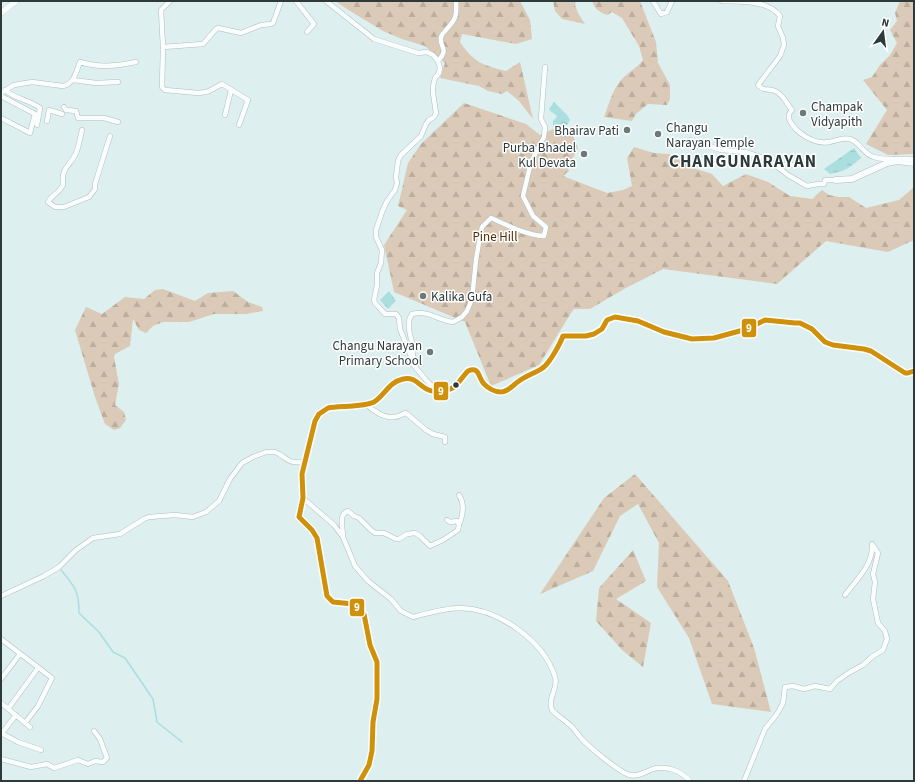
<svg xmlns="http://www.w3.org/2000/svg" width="915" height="782" font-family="'Source Sans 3',sans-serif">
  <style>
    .forest { fill: url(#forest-firs) }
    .water { fill: url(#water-ripples) }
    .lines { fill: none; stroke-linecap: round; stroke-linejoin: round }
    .stream { stroke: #aadedf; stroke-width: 1.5 }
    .minor-casing { stroke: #b0bebe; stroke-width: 5.5 }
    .tertiary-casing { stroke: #b0bebe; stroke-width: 6 }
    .secondary-casing { stroke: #b0bebe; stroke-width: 7 }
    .minor { stroke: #fafdfd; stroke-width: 4.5 }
    .tertiary { stroke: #fafdfd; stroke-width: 5.5 }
    .secondary { stroke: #fafdfd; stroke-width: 6 }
    .bus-1-casing { stroke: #fff; stroke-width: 8 }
    .bus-1 { stroke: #cf900c; stroke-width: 5 }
    .poi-dot { fill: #6c7979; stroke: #fff; stroke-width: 1.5 }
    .bus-dot { fill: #2e3a3a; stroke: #fff; stroke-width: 1.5 }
    .labels { text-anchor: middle; stroke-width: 3; stroke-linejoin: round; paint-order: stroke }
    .poi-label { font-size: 13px; fill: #2e3a3a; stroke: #fff; text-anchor: start }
    .park-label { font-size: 13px; fill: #522b00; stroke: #fff }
    .district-label { font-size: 17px; font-weight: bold; letter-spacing: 1px; fill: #2e3a3a; stroke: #fff }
    .line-badge { stroke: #fff; stroke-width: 1.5 }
    .badge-label { font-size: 11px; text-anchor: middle; font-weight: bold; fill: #fff }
  </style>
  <defs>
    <pattern id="forest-firs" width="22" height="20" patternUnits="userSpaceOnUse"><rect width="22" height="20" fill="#dacab7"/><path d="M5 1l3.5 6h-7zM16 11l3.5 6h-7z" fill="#bbae9e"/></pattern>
    <pattern id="water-ripples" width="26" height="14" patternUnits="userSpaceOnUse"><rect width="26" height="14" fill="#aadedf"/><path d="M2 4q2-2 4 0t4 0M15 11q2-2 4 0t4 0" fill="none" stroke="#93bfc0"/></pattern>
  </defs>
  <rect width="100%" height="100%" fill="#deefef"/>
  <path class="forest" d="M335,1h185l10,19 2,19 -16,5 -54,-10 -2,8c14,21 23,23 46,29l14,-9 13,57 -14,-18 -12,-10 -5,3 -14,-3 -9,-5 -39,-8 5,-15 -20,-17 -23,-7 -19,-8 -33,-20z
    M553,1h23l-1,4 3,8 7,11 -23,-5 -7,-8z
    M592,1h48l16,41 2,21 12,22v14l-3,6 -19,-1 -12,10 -4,7 -28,-4c5,-13 9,-30 20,-40 6,-6 13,-9 19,-17l-4,-14 -17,-28 -10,-6 -5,3c-8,-3 -12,-6 -15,-14z
    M900,1h14v153l-26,1 -22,-11 21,-34 -24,-30 9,-3 8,-12 10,-10 7,-12 -7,-13 7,-9 -2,-8z
    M464,103l62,21 14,11 20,-9 13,10 5,12 -10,19 1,4 -6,5 44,17 16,-3 9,-4 -5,-28 7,-11 20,6 15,1 27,15 16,5 11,12 23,-12 22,8 22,14 23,3 2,-3 7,-6 7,5 9,2h11l17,11 33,-8 15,-13v53l-26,12 -62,-11 -49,43 -114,-15 -39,20 -34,20h-16l-3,4 -32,52 -48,21 -26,-64 -71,-30 -10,-47 23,-35 -9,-4 10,-43 13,-19z
    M163,289l32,12 13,-8 25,-2 15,11 14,5 1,4 -17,3h-32l-25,8h-26l-10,4 -7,7 -7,-3 -6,-11 -3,27 -15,8 -1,3 5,27 -4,21 9,7 2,8 -6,8 -6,2 -9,-6 -10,-27 -20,-67 11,-23 16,7 23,-17 19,2 11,-9z
    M635,474l93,107 26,67 17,64 -59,-8 -23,-66 -32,-51 2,-44 -21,-39 -18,12 -27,55 -53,23 64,-96z
    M633,550l13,31 -30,18 35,24 -8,44 -21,-17 -26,-29 3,-33z"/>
  <path class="water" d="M554,102l13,13 3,5 -3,5 -14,1v-5l4,-4 -1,-2 -6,-4 -1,-2z
    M854,148l7,10c-12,10 -15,13 -31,16l-6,-5z
    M389,291l7,10 -8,8 -8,-9z"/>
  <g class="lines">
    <path class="stream" d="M61,570c14,17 18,21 18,43l20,19 14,20 12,6 28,41 4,23 25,20"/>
    <g class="minor-casing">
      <path id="minor" d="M170,1l-9,9 2,37 -1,40 3,3 33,3 9,-1 15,-8 26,16 -9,25
        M296,1l18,23 -7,8
        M326,1l48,38 44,14 9,-1 6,3 5,6 2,7 -1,5 -4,5 -2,8v7l3,20 -2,4 -5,3 -3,4 -5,12 -20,19 -3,6 -2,16 1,6 -2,7 -8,11 -5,11 -6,18v7l6,13 -1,13 -4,10v12l-3,15 1,3 10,11h11l3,4 1,11 12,30
        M653,1l8,13 6,-2 5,-11
        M722,1c19,1 47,-1 58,15l-2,10 5,12 1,7 -4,11 -22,29c6,7 10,3 17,6 8,3 12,13 17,19 -4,4 -4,7 -2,11 6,12 25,24 39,21 7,-1 13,-5 21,-3 10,3 14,16 24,18 12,4 27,1 40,2
        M163,47l40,-3 13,-15 2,-1 23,5 20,-8 10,-1 2,-1 8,-22
        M438,61c12,-14 1,-12 3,-24 1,-3 3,-5 5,-7 10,-11 11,-14 10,-29
        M73,80l23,3 22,-1
        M5,90c10,9 25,10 35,18l-3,17
        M1,93l13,-8 18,-3 31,4c11,-2 13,-14 17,-24 20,6 36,4 56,0
        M1,96l34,18 -5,19 -29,-15
        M64,107l2,3 10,1 2,7h26l14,4
        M225,115l6,-25
        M47,121l2,-11 13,4
        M82,130c-2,8 -3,16 -6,23 -6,14 -15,13 -13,32 -4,8 -11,10 -15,17l7,5h9l25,-10 6,-8v-5l15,-48
        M682,143l5,2 3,-5 31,10 24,2 19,6 7,4 17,13 19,11 11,-2h6l1,-4h11
        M779,168l8,-4 5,1
        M438,392l-12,-12 -14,-17c0,-5 2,-11 1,-16 -2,-11 -8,-23 -1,-33 17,-4 25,6 41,8l9,-5 5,-6 5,-12 4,-39 5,-29 1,-4 9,-9c15,7 36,17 53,18l2,-9 -13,-11 -10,-20 8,-34 13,-25 1,-10 -4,-8 4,-52
        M366,404c6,6 19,15 28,13 5,0 8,-3 12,-4l20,17 7,4 12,3v5
        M459,495c6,9 4,20 0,30
        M303,498l31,27 9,12 12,29 13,15 23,18 10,12 12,6c15,-4 32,-9 48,-9 38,1 83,33 94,69 4,12 -8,20 -3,33 5,6 13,10 19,16 4,3 6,8 10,12 7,8 39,35 49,37 8,2 15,-3 23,-6 13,-4 28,2 37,12
        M343,536c0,-8 -5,-22 5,-25l6,5 5,2 12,12 4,3h9l12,6h3l8,-5 8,-1 5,3 10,10 13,-6 15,-10 1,-5 -2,-4 -7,1 -3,-2
        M845,595c11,-15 28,-30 27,-49
        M1,596l43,-20 15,-9 17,-17 17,-12 27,-4 24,-15 5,-2 26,-2 18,2 13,-5 13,-11 11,-22 12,-16 11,-6 13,-5h9c14,6 11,12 29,10
        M1,639l51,39 -14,28 -13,17
        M1,679l19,-25
        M1,703l29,24
        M8,709l30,-41
        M1,733l17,9 23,8
        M2,733l14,-18
        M1,759l30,8 16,-3 7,4 24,-8 10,4 7,-3 8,1 4,-4 -7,-19 -6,-8
        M744,781l21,-52 12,-15 6,-11 2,-16 8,-1 11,3 11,-3 15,3 7,-8 13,-9 13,-7 10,-9 10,-6 4,-11 -2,-8 -7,-8 -5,-24 2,-17 -2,-8 5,-21 -6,-9"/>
    </g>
    <g class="tertiary-casing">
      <path id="tertiary" d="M1,13l15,-12
        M328,408c11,-2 37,-1 46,-6 11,-7 15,-20 29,-23 17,-4 17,16 39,12 4,-1 8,-1 12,-4 5,-4 9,-11 14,-16 12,-5 10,7 16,13 4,4 11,8 17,8 7,0 12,-7 18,-11 8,-6 20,-9 26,-15 6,-6 15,-22 18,-30h23l8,-2 8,-5 5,-9 8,-3 23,4 26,11 28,7 22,-1 33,-9 18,-9 30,3h5l12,6 13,13 8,3 31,4 7,2 34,22h3l6,-2"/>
    </g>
    <g class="secondary-casing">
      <path id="secondary" d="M836,180l16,-1 35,-16 10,-2 17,2
        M328,408l-9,6 -4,7 -13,53 1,24 -4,19 13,13 5,8 10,58 6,6 20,2 11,10 6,31 7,17v37l-4,23 -1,29 -3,14 -9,16"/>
    </g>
    <use href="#minor" class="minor"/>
    <use href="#tertiary" class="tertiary"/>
    <use href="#secondary" class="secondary"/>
    <g class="bus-1-casing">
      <path id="bus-1" d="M360,781l9,-16 3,-14 1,-29 4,-23v-37l-7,-17 -6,-31 -11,-10 -20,-2 -6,-6 -10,-58 -5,-8 -13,-13 4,-19 -1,-24 13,-53 4,-7 9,-6c11,-2 37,-1 46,-6 11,-7 15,-20 29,-23 17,-4 17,16 39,12 4,-1 8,-1 12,-4 5,-4 9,-11 14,-16 12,-5 10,7 16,13 4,4 11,8 17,8 7,0 12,-7 18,-11 8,-6 20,-9 26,-15 6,-6 15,-22 18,-30h23l8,-2 8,-5 5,-9 8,-3 23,4 26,11 28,7 22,-1 33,-9 18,-9 30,3h5l12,6 13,13 8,3 31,4 7,2 34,22h3l6,-2"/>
    </g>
    <use href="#bus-1" class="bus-1"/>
  </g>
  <g class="poi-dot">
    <circle cx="803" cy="113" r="4"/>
    <circle cx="627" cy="130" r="4"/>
    <circle cx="658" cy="134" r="4"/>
    <circle cx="584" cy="154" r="4"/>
    <circle cx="423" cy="296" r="4"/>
    <circle cx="430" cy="352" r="4"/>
  </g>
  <circle class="bus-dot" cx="456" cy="385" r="3.5"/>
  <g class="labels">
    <g class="poi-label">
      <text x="811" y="111">Champak<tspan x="811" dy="15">Vidyapith</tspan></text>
      <text x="666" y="132">Changu<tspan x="666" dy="15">Narayan Temple</tspan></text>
      <text x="619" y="135" text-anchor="end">Bhairav Pati</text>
      <text x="576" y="152" text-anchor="end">Purba Bhadel<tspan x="576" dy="15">Kul Devata</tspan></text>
      <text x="431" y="301">Kalika Gufa</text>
      <text x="422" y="350" text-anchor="end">Changu Narayan<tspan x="422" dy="15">Primary School</tspan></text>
    </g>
    <g class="park-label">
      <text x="495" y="241">Pine Hill</text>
    </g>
    <g class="district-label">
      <text x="743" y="167">CHANGUNARAYAN</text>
    </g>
  </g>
  <g class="line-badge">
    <rect x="741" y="318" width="16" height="20" rx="4" fill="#cf900c"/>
    <rect x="433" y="381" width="16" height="20" rx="4" fill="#cf900c"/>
    <rect x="349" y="598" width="16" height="19" rx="4" fill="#cf900c"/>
  </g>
  <g class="badge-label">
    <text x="749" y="332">9</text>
    <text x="441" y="395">9</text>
    <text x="357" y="611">9</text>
  </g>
  <rect width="915" height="782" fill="none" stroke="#2e3a3a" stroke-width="4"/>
  <g transform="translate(883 32) rotate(14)" stroke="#ffffff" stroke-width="3" paint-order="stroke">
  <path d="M0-3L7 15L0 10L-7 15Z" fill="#2e3a3a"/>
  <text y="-6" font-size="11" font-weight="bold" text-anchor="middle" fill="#2e3a3a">N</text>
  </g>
</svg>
